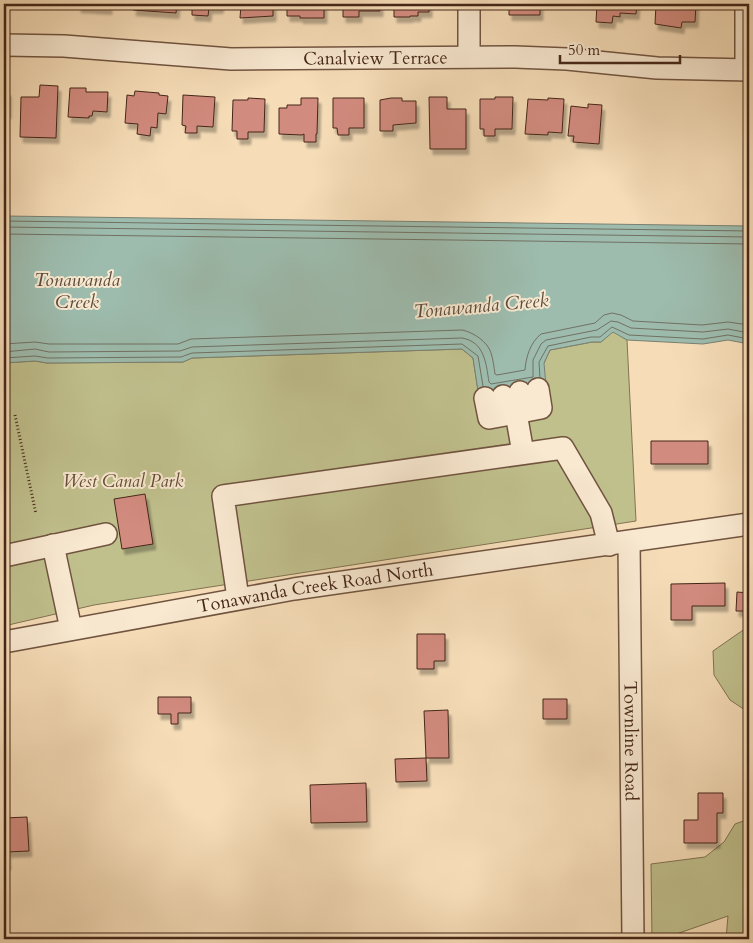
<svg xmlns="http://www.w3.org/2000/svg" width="753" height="943" font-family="Cardo,serif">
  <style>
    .green { fill: #c0c08d; stroke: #827352 }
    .water { fill: #9dbcae; stroke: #7a8072 }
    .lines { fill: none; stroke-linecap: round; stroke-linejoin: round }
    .shore { stroke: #717163; stroke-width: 1 }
    .building { fill: #d28b7f; stroke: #452618; filter: url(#shadow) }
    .minor-casing { stroke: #715440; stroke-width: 24 }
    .path { stroke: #452618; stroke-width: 3; stroke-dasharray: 1 2.5; stroke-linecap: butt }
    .minor { stroke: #f9e9d1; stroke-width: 21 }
    .labels { text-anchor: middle; stroke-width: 4; stroke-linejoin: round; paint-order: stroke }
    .street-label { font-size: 18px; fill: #452618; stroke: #f9e9d1 }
    .park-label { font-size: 18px; font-style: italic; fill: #644c35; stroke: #f9e9d1 }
    .water-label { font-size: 19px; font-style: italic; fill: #5b4c3e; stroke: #f9e9d1 }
  </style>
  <defs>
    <filter id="shadow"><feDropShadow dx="3" dy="5.5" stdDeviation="1" flood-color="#0004"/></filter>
  </defs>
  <rect width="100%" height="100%" fill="#f6ddb8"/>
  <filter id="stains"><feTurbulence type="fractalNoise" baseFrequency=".004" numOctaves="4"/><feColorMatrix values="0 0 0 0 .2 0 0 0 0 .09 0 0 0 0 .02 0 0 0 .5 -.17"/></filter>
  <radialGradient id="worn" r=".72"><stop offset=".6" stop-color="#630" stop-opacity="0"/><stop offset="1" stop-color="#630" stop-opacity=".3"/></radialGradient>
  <path class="green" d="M613,331l14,9 9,181 -542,84 -90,21v-263l31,-2 12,2 136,-1 9,-4 270,-9 11,9 6,39 65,-34 6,-13 42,-8h9z
    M749,626v86h-1l-18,-12 -16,-25 -1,-24z
    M749,819v120h-23l2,-23 -66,23h-10l-1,-75 54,-7 19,-15 11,-18z"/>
  <path class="water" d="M4,216l745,10v118l-21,-4 -25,4 -76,-4 -14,-8 -12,10h-9l-42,8 -6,13 2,23 -67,12 -6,-40 -11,-9 -270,9 -9,4 -136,1 -12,-2 -31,2z"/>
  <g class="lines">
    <path class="shore" d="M4,221l745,10
      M4,227l745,10
      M4,234l745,10
      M4,344l31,-2 14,2h129l13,-5 271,-9c11,2 26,12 29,23 2,6 3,14 4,21l2,1 28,-5c1,-13 5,-27 16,-36l54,-11 9,-8 8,-2 9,2 12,6 69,4 26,-3 21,3
      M4,352l31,-3 14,3 131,-1 12,-4 270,-9c23,4 24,26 27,44l2,2 42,-7v-17l8,-16 5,-4 51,-10 14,-9 7,1 13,6 72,4 25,-3 21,4
      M4,358l31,-2 13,2 133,-1 11,-4 270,-9 16,12 5,30
      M540,378l-1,-16 9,-16 43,-9h9l12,-10 17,8 74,4 25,-4 21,4"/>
  </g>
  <path class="building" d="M78,4h31v5l-31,-2z
    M134,4h43l-1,9 -43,-3z
    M192,4h29l-1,4h-11l-1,8 -16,-1z
    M241,4h32v12l-33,2z
    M287,4h37v14h-24v-2h-13z
    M343,4h37v7h-21v6h-16z
    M394,4h35v8h-11v4h-8v1h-16z
    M509,4h31v11h-31z
    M597,4h40l-1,10 -16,-1v4l-7,-1 -1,7 -16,-1z
    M656,4h40l-1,18h-13l-1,6 -26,-4z
    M40,85l18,1 -2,52 -36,-1 1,-40h18z
    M70,88h16v4h22l-1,20 -14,-1 -1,5h-3v2l-21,-1z
    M4,91h4v22h-4z
    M135,91l24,2v2l9,1 -2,18 -8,-1 -1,15 -6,-1 -1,9 -13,-2 1,-10 -13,-1 2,-28 7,1z
    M183,95l32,2 -2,30 -16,-1v7h-12l1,-7 -4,-1z
    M429,97h18v12h19v40h-36z
    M495,97h18l-1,32h-17v7h-11v-7h-4v-30h15z
    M248,98l17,1 -1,33h-16v7h-11v-8h-5l1,-31h15z
    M301,98h17l-1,36h-1v8h-12v-8l-2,1 -23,-1v-26h8v-3h14z
    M333,98h31v30h-15v7h-11l-1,-7h-4z
    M391,98h11v3h14v22l-23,2v6h-13v-31z
    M548,98l16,1 -2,34 -14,-1v3l-23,-1 3,-35 20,1z
    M588,104l14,1 -3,39 -26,-2 1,-6h-6l3,-30 17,2z
    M651,441h57v23h-57z
    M145,494l8,50 -31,5 -8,-50z
    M725,583v23h-33v14h-21v-36z
    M737,592l12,1v18h-13z
    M417,634h28v27h-11v8h-17z
    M158,697h33v16h-13v11h-7v-10h-13z
    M543,699h24v20h-24z
    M448,710l1,48h-23l1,23 -31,1 -1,-23 31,-1 -2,-47z
    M366,783l1,39 -56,1 -1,-38z
    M698,793h25v20h-6v30h-33v-23h14z
    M27,817l2,34 -22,1 1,12h-4v-46z"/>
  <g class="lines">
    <g class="minor-casing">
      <g id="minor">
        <path d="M469,4v52"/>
        <path d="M746,4v66"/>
        <path id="s1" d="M4,45l60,1 167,13 284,-2 52,2 90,9 92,2"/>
        <path d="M520,392l4,19"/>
        <path d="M503,396l3,18"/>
        <path d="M485,398l4,20 52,-10 -3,-19"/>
        <path d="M516,413l7,40"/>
        <path id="s2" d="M629,542l4,397"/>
        <path d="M53,545l18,84"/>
        <path d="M4,556l102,-22"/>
        <path d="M238,598l-15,-102 340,-48 38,65 8,32"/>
        <path id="s3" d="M4,642l290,-53 455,-65"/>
      </g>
    </g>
    <path class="path" d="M15,415l21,99"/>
    <use href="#minor" class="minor"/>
  </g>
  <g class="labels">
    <g class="street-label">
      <text dy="6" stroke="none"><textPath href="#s1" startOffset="372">Canalview Terrace</textPath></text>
      <text dy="6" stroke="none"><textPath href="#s3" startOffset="316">Tonawanda Creek Road North</textPath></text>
      <text dy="6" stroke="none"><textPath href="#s2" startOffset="199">Townline Road</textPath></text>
    </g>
    <g class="park-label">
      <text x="123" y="487">West Canal Park</text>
    </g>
    <g class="water-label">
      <text x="77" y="286">Tonawanda<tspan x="77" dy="22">Creek</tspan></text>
      <text transform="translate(481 305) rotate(-5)" y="7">Tonawanda Creek</text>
    </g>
  </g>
  <rect width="753" height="943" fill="none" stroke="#f6ddb8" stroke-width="20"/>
  <rect x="5" y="5" width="743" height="933" fill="none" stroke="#452618" stroke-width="2.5"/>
  <rect x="10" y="10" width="733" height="923" fill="none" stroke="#452618"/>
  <path d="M560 55v8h120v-8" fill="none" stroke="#452618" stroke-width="2.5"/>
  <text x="568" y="55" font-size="15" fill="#452618" stroke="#f9e9d1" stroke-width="4" paint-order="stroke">50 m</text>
  <rect width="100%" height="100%" filter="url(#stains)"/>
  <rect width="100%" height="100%" fill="url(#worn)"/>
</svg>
